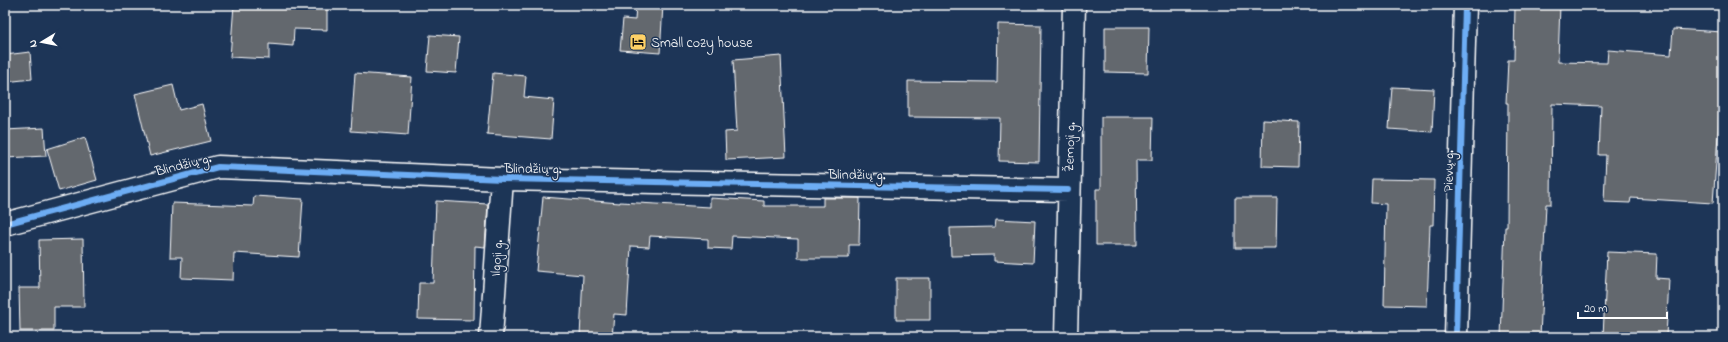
<svg xmlns="http://www.w3.org/2000/svg" width="1728" height="342" font-family="'Indie Flower',sans-serif">
  <style>
    .building { fill: #64686e; stroke: #fff }
    .lines { fill: none; stroke-linecap: round; stroke-linejoin: round }
    .minor-casing { stroke: #fff; stroke-width: 25 }
    .minor { stroke: #1d3557; stroke-width: 22 }
    .cycleway-casing { stroke: #1d3557; stroke-width: 8 }
    .cycleway { stroke: #6dadf4; stroke-width: 6 }
    .labels { text-anchor: middle; stroke-width: 3; stroke-linejoin: round; paint-order: stroke }
    .poi-label { font-size: 14px; fill: #fff; stroke: #1d3557; text-anchor: start }
    .street-label { font-size: 14px; fill: #fff; stroke: #1d3557 }
  </style>
  <rect width="100%" height="100%" fill="#1d3557"/>
  <filter id="ink" filterUnits="userSpaceOnUse"><feTurbulence type="fractalNoise" baseFrequency=".025" numOctaves="2"/><feDisplacementMap in="SourceGraphic" scale="8" xChannelSelector="R" yChannelSelector="G"/><feConvolveMatrix kernelMatrix="1 2 1 2 8 2 1 2 1" color-interpolation-filters="sRGB"/></filter>
  <g filter="url(#ink)">
    <path class="building" d="M234,5h93v25l-33,-1 -1,17 -24,-2v15l-39,-2z
      M636,5h27l-3,48 -40,-3 3,-31 12,1z
      M1515,5h45l-2,57 49,1 1,-13 63,5 2,-26 50,3v76h-3l-7,95 -82,-5 -1,5 -26,-1 2,-47h-7l2,-49 -49,-2 -1,100h-5l-6,133h-39l4,-110h2l1,-124h-2l2,-43h6z
      M998,24l43,1 -2,137 -40,-1 1,-43 -92,-1v-36l89,1z
      M1105,27h44l-1,46 -43,-1z
      M430,35l29,2 -3,36 -29,-2z
      M30,52l2,27 -27,3v-27z
      M781,56l5,101 -60,3 -1,-28 12,-1 -4,-71z
      M355,73l57,4 -4,58 -57,-4z
      M493,73l33,3 -2,21 30,3 -3,39 -64,-5z
      M173,85l6,25 23,-6 9,37 -61,15 -15,-62z
      M1392,87l42,2 -2,43 -43,-3z
      M1101,117h52l-1,43h-16l1,85h-41v-56h5z
      M1263,120l36,2 -1,45 -36,-1z
      M44,128l2,28 -41,2v-28z
      M85,137l12,43 -38,11 -12,-42z
      M1372,179l62,1 -1,45h-3l-3,81 -43,-1 2,-101 -15,-1z
      M254,196l49,3 -4,58 -65,-4 -1,27 -52,-2 1,-21h-12l2,-54 81,3z
      M543,197l77,6v-1l90,5v-9l54,3v5h59v-8h37l-1,47h-10v13h-51v-19l-66,-3 -1,13 -23,-1v-9l-58,-3 -1,11 -18,-1 -4,69 -13,-1 -2,23h-32l3,-62 -47,-4z
      M1235,198h42l-1,50h-41z
      M436,201l52,3 -3,43 -10,-1 -1,74 -56,-1 1,-36h14z
      M996,219l39,2 -2,42 -39,-2v-6l-43,1 -1,-28 45,-1z
      M83,239l1,68h-30v24h-34l-1,-43h21l-1,-48z
      M1607,252l50,2 -1,24 13,1 -3,58h-63z
      M896,278h34v42h-34z"/>
    <g class="lines">
      <g class="minor-casing">
        <path id="minor" d="M5,224l213,-57 284,12 566,11
          M491,337l11,-158
          M1066,337l8,-332
          M1456,337l9,-332"/>
      </g>
      <use href="#minor" class="minor"/>
      <g class="cycleway-casing">
        <path id="cycleway" d="M5,224l213,-57 284,12 566,11
          M1456,337l9,-332"/>
      </g>
      <use href="#cycleway" class="cycleway"/>
    </g>
  </g>
  <defs>
    <g id="hotel-square" transform="scale(0.9)"><rect x="-9" y="-9" width="18" height="18" rx="4" fill="#ffd166" stroke="#1d3557"/><path d="M-6-4.5h1.5V1H6V5H4.5V3h-9V5H-6ZM-4 0a1.8 1.8 0 1 1 3.6 0ZM.5 0V-2.5h3Q6-2.5 6 0Z" fill="#111"/></g>
  </defs>
  <g fill-rule="evenodd">
    <use href="#hotel-square" x="638" y="42"/>
  </g>
  <g class="labels">
    <g class="poi-label">
      <text x="651" y="47">Small cozy house</text>
    </g>
    <g class="street-label">
      <text transform="translate(1069 147) rotate(-88)" y="5">Žemoji g.</text>
      <text transform="translate(183 164) rotate(-14)" y="5">Blindžių g.</text>
      <text transform="translate(533 168) rotate(1)" y="5">Blindžių g.</text>
      <text transform="translate(1448 171) rotate(-89)" y="5">Pievų g.</text>
      <text transform="translate(857 174) rotate(1)" y="5">Blindžių g.</text>
      <text transform="translate(496 258) rotate(-86)" y="5">Ilgoji g.</text>
    </g>
  </g>
  <rect width="1728" height="342" fill="none" stroke="#1d3557" stroke-width="20"/>
  <rect x="10" y="10" width="1708" height="322" fill="none" stroke="#fff" stroke-width="1.5" filter="url(#ink)"/>
  <g transform="translate(42 42) rotate(260)" stroke="#1d3557" stroke-width="3" paint-order="stroke">
  <path d="M0-3L7 15L0 10L-7 15Z" fill="#ffffff"/>
  <text y="-6" font-size="11" font-weight="bold" text-anchor="middle" fill="#ffffff">N</text>
  </g>
  <path d="M1578 312v6h89v-6" fill="none" stroke="#ffffff" stroke-width="2"/>
  <text x="1584" y="312" font-size="12" fill="#ffffff" stroke="#1d3557" stroke-width="3" paint-order="stroke">20 m</text>
</svg>
